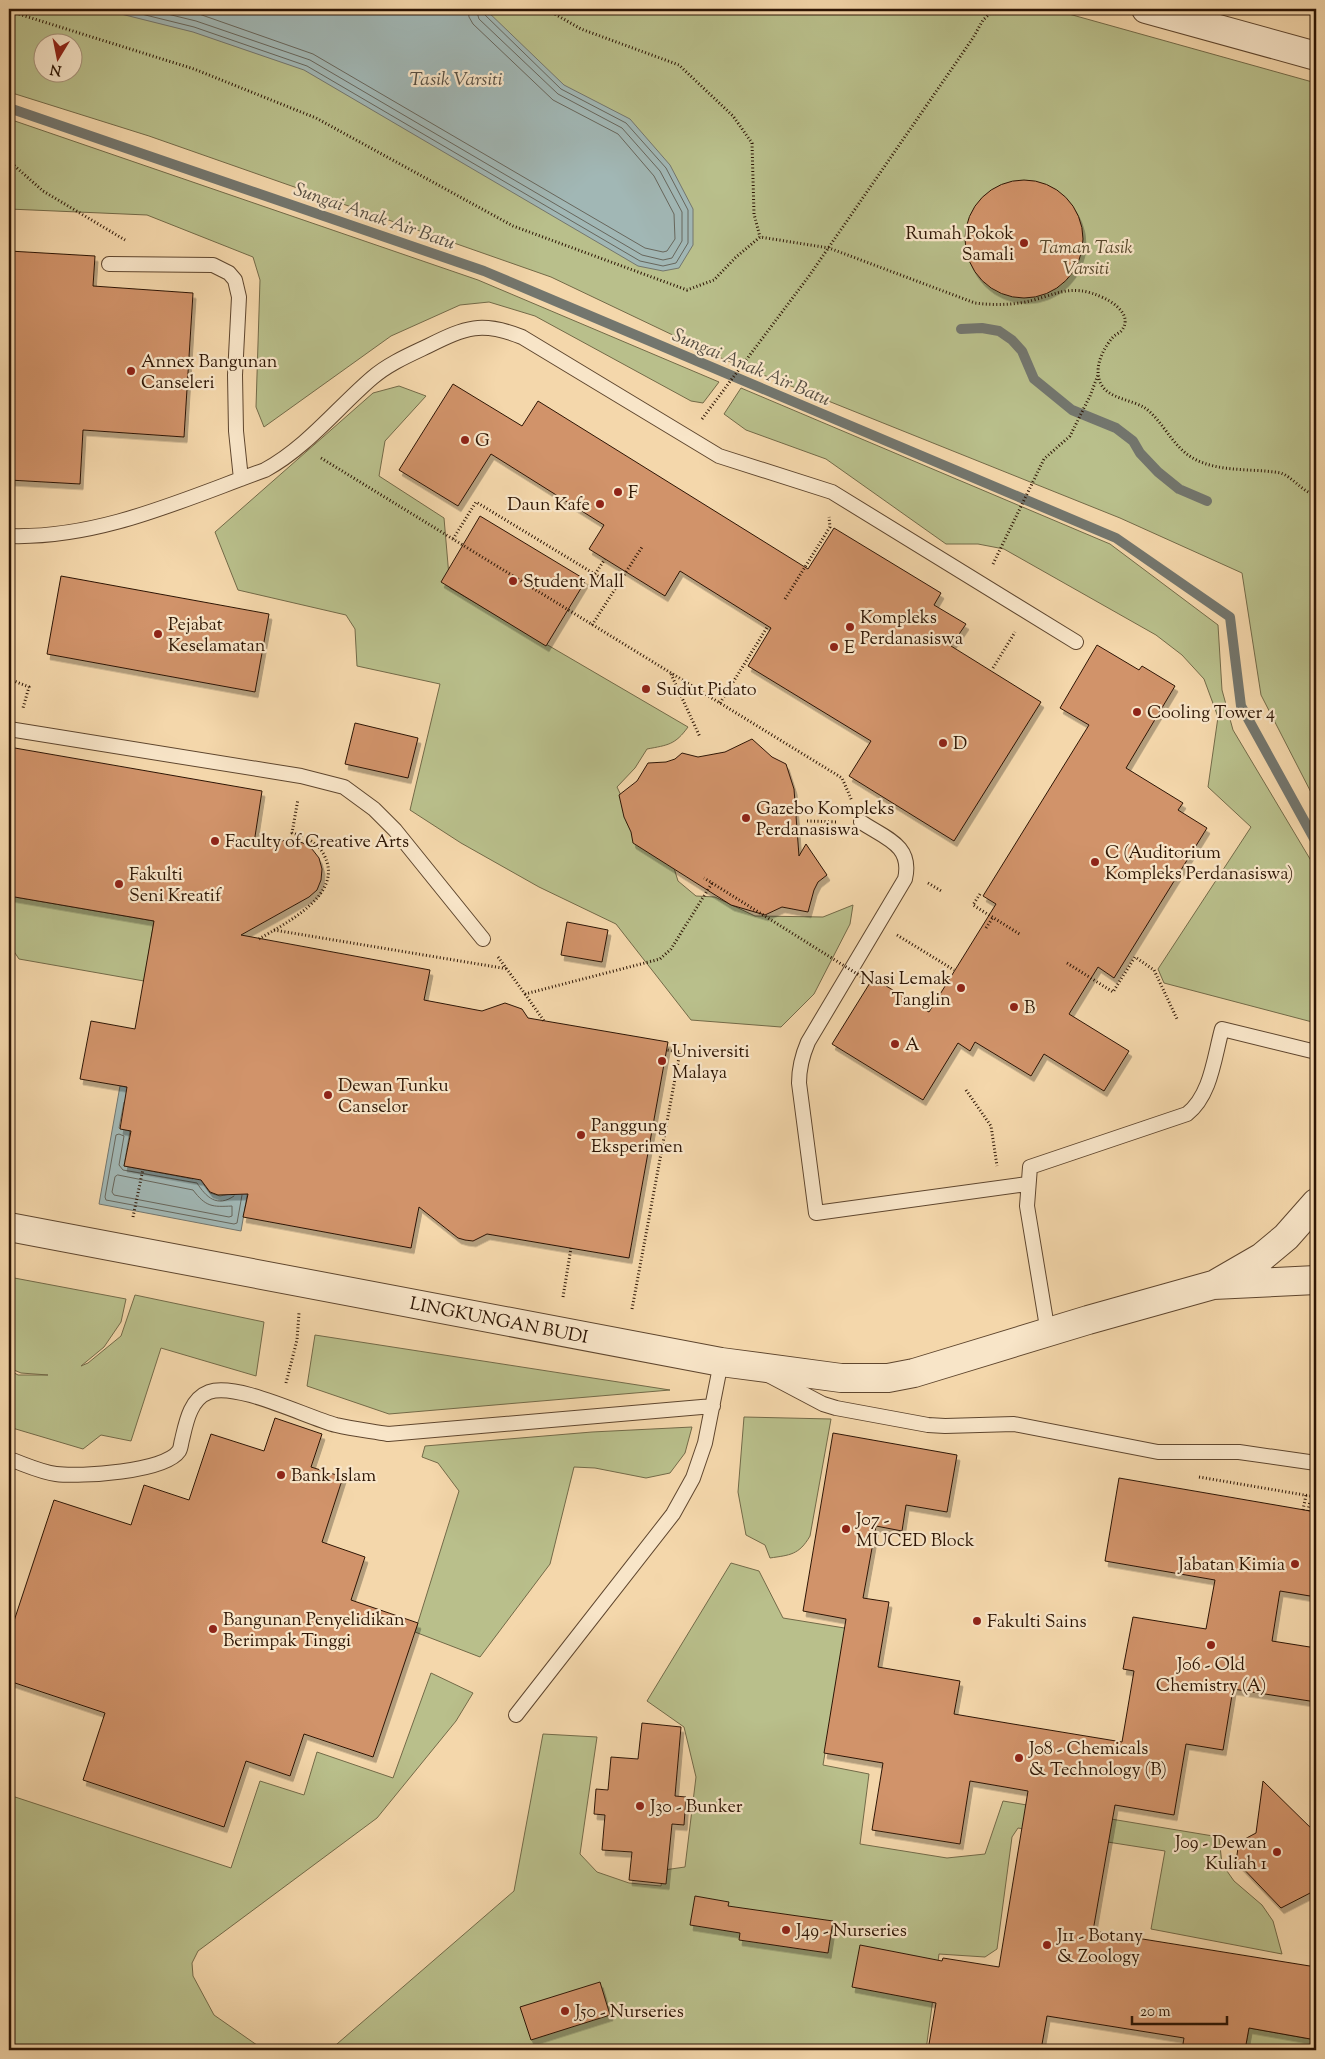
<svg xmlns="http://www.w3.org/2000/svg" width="1325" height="2059" font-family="'Sorts Mill Goudy',serif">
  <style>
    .green { fill: #b9bf8b; stroke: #736a48; fill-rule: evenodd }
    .water { fill: #a1b7b5; stroke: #73766e }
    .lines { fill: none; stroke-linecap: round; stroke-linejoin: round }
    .shore { stroke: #67665c; stroke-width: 1 }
    .stream { stroke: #73766e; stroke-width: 10 }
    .building { fill: #d1936b; stroke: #2d1504; filter: url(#shadow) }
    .service-casing { stroke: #5f462e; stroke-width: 16 }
    .tertiary-casing { stroke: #5f462e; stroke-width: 30 }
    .path { stroke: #2d1504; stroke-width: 3; stroke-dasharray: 1 2.5; stroke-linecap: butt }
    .service { stroke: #f8e5c8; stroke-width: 14 }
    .tertiary { stroke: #f8e5c8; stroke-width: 28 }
    .path-bridge { stroke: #2d1504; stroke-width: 3; stroke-dasharray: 1 2.5; stroke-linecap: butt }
    .poi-dot { fill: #8f2418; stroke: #f8e5c8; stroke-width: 2 }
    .labels { text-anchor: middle; stroke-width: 4.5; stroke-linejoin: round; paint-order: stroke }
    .poi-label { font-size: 18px; fill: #2d1504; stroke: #f8e5c8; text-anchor: start }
    .park-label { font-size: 18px; font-style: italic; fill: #57482c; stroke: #f8e5c8 }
    .street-label { font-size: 18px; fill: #2d1504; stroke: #f8e5c8 }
    .water-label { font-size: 19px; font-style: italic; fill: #564e42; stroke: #f8e5c8 }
  </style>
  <defs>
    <filter id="shadow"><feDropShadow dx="3" dy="5.5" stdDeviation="0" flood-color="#0004"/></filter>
  </defs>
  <rect width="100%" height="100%" fill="#f4d7ab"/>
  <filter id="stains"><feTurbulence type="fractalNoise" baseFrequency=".004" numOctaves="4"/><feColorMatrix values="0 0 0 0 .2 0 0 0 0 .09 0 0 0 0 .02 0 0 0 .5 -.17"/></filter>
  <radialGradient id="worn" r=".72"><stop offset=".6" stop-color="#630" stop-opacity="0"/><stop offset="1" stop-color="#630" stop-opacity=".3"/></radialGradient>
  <path class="green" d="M9,9h1042l265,74v719l-55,-107 -19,-122 -122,-55 -399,-160 -170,-81 -402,-141 -140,-44zM42,42h30v30h-30z
    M9,119l469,161 241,102 -16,21 -12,-2 -156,-85 -46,-14 -29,3 -69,31 -127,91 -8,-20 4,-127 -7,-23 -106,-42 -138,-6z
    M399,386l27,10 -41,45 -6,35 65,42 6,70 238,139c-13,18 -20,18 -41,22l-12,19 -18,19 12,25 45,56 4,13 18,15 19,1 40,19 68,1 30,-12 -3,19 -36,70 -33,33 -90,-7 -75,-96 -77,-37 -78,-44 -51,-33 30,-126 -83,-18 -2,-37 -9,-14 -108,-25 -23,-58 158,-139z
    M741,388l369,156 108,81 4,65 11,40 83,139v154l-152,-40 -6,-14 93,-142 -43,-40 10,-70 -14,-38 -22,-24 -26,-20 -152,-86 -26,-5h-32l-120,-85 -80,-29 -22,-16z
    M9,896l145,25 -10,60 -125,-22 -10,-15z
    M9,1277l117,22 -5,23 -17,25 -23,19 7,-3 33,-27 14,-41 129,27 -8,54 -95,-28 -30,93 -30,-6 -18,14 -74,-22v-57l9,5h30l-27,-2 -12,-5z
    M315,1335l355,55 -281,24 -82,-28z
    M744,1417l87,2 -21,117c-11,19 -20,19 -40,22l-5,-13 -19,-10 -8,-43z
    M692,1427l-7,26 -15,20 -24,5 -51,-10 -21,-1 -24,97 -70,93 -65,-25 44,-141 -21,-28 -16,-6 3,-11 167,-14z
    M731,1563l28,8 24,47 86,14 -29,30 -17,103 46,9 -9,70 87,14 38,-4 18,-53 216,36 3,27 12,17 28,24 11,16 9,33 -131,-25 14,-78 -147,-23 -6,9 -15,112 -12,8 -46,-3 -13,96h-596l184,-159 29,-157 54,3 -17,117 17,18 32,11 32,3 3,-16 21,-3 11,-90 -12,-50 -37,-26z
    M431,1673l42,20 -17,28 -79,97 -179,133 -6,12 1,13 21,39 50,35h-255v-255l222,73 29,-87 44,14 13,-43 76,26z
    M1249,2028l67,12v10h-71z"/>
  <path class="water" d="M101,9h384l79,76 66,34 40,46 23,44v36l-14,23 -16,3 -25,-5 -334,-196 -111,-38z
    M120,1086l18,3 -3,15 -11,-2 -5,26 11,3 -6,35 69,13 5,-26 4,29 8,11 10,3 28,-6 -7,41 -142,-27z"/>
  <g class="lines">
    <path class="shore" d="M121,9l73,18 113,39 333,195 23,5 13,-3 12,-20v-33l-22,-42 -40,-45 -65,-34 -77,-75 -2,-5
      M147,9l49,12 114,39 332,195 21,5 9,-2 10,-17v-29l-22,-41 -38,-43 -64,-34 -79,-75 -3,-10
      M178,9l21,5 114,40 332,194 18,4 4,-1 8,-12 -1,-25 -20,-38 -36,-42 -65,-34 -80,-76 -4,-7 -1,-8
      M118,1175l75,15c13,17 19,17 39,16v10l-3,1 -115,-22 -2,-3 3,-15z
      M234,1196c-17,12 -28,1 -37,-13l-74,-13 -4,-5 5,-29 -5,-2 -3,1 -11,62 1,3 128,24 3,-1 5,-28"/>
    <path class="stream" d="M9,108l475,163 632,267 114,79 11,89 75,136
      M961,329l21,-1 17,3 13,9 10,11 12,28 38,31 44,18 17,13 7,12 18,19 21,17 28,12"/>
  </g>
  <path class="building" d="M965 239a59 59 0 1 1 118 0a59 59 0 1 1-118 0Z
    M9,251l86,5 -2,30 100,7 -9,144 -101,-7 -3,54 -71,-4z
    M453,384l69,42 16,-25 270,168 26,-41 107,65 -7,12 32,19 -15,22 90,56 -87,139 -105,-65 22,-35 -123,-75 23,-38 -91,-57 -15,25 -76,-47 15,-24 -113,-71 -33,52 -59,-36z
    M480,516l106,64 -40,66 -105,-64z
    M61,576l208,38 -14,78 -208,-38z
    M1097,645l42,25 3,-4 33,20 -49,82 57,35 -5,7 29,18 -93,150 -16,-11 -29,47 60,37 -25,40 -60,-37 -13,22 -56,-34 -5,9 -12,-8 -35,57 -91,-56 41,-66 56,34 67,-108 -13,-8 106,-171 -29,-17z
    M355,723l63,15 -10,40 -63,-14z
    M752,739l20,18 14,7 8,25 5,67 7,-12 21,31 -9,7 -4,8 -6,22 -26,-5 -17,8 -34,-10 -98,-62 -2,-11 -7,-15 -5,-22 18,-14 11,-18 18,-1 9,-3 7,-6 16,4 27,-5z
    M9,747l253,44 -8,52 38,-3 11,3 9,6 7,9 3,11 -1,11 -4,10 -8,7 -68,38 189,35 -6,30 58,11 23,-8 17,6 6,9 140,24 -39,216 -142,-24 -14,7 -8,-1 -7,-2 -39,-31 -8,41 -168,-31 5,-23 -30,1 -8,-3 -9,-12 -77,-14 7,-35 -11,-2 7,-42 -47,-8 11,-58 44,8 19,-108 -145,-25z
    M567,922l41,8 -6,32 -41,-7z
    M275,1418l47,16 -11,33 32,10 -21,65 43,15 -14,43 67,23 -45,134 -69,-23 -14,42 -44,-15 -22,66 -141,-47 22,-67 -96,-32v-45l45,-136 77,25 13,-40 45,15 22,-66 53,17z
    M833,1433l124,22 -10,57 -41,-7 -4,26 -26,-5 -13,72 26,4 -11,65 82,14 -6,33 59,10 109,18 12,-71 -11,-2 10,-52 73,12 9,-49 -110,-19 14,-83 197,34v85l-36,-6 -8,50 44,7v54l-83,-13 -10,61 -37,-6 -12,71 -59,-10 -22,126 223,36v73l-67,-12 -4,22h-63l2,-12 -137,-22 -6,34h-113l8,-47 -84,-16 8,-42 82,16 1,-3 56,9 29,-176 -58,-10 -10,63 -88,-14 11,-67 -59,-10 22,-134 -43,-8z
    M642,1723l39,4 -6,69 11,1 -2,28 -12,-1 -6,60 -37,-4 3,-28 -30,-2 3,-35 -11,-1 2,-25 12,1 3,-33 27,2z
    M1263,1781l53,52v57l-35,18 -45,-47 3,-19 17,-9z
    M695,1896l34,6 -1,4 105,15 -5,32 -89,-13 1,-7 -50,-8z
    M600,1982l10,33 -79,25 -11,-33z"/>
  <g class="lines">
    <g class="service-casing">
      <path id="service" d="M109,264l104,1 16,8 6,7 4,17 -4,78 1,56 5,48
        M9,536c90,3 173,-36 256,-66 42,-23 71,-61 107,-92 16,-14 37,-23 56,-32 38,-19 54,-25 94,-9l197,119 113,36 244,150
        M9,729l292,47 43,11 30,22 21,21 88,109
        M861,822c24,16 52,23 44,57l-97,163c-6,14 -9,26 -9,41l17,130 211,-29
        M1048,1333l-21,-127 3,-39 157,-53c24,-19 27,-56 35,-85l94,23
        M770,1376l53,28 13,4 92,17 17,1 69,-2 144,28h81l77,11
        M9,1459c15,5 31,13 47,15 24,3 109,-2 123,-23 2,-3 2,-8 3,-11 4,-17 8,-41 27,-48 28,-10 97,25 127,33 17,4 35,6 52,9l325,-28
        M516,1715l157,-201 20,-36 12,-35 16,-81"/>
    </g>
    <g class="tertiary-casing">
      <path id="tertiary" d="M1146,9l170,47
        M9,1227l712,135 120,16h47l26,-5 174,-53 125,-35 103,-5
        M1217,1283l45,-26 24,-20 30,-34"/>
    </g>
    <path class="path" d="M546,9l35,20 98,36 54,51 19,27 2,71 6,23
      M9,11l185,58 122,49 197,108 174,64 27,-10 22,-23 24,-20 69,11 146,55c15,2 30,2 45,0 35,-6 48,-22 84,-5 12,6 28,18 18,32 -2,3 -6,4 -9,7 -10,12 -19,29 -13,45 7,17 31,17 45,26 14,10 23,28 35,40 26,27 67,19 101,25 13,5 21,19 35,22
      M9,161l34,30 82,49
      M702,419l107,-143 164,-238 10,-18 12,-11
      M321,458l521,320 10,23
      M453,539l23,-37 140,85
      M993,564l51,-105 26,-23 20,-40 8,-21
      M595,574l10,-15
      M785,599l45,-72 -1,-10
      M592,625l50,-78
      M993,668l22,-36
      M671,674l29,63
      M9,679l20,8 -6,21
      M720,703l48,-77
      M807,821l31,1
      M928,883l15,9
      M980,894l-7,11 48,30
      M986,928l7,-11
      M274,930l234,39
      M897,935l57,35
      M259,939c27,-16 84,-44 66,-82 -6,-14 -19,-20 -33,-24l6,-34
      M498,957l27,37 135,-35 11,-10 41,-66 -8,-5
      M1067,963l46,29 22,-35 19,13 23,49
      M525,994l19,27
      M966,1090l25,36 6,40
      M133,1217l10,-48
      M563,1297l8,-49
      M632,1309l48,-257 -13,-2
      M286,1383l11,-43 2,-27
      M1199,1477l117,20
      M1303,1510l3,-15
      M1308,1511l2,-10 4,1 -2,7 4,1"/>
    <use href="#service" class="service"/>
    <use href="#tertiary" class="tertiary"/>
    <path class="path-bridge" d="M712,883l158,99"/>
  </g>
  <g class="poi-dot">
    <circle cx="1024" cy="243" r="5"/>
    <circle cx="131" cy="371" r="5"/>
    <circle cx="465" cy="440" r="5"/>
    <circle cx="618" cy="492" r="5"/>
    <circle cx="600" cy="504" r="5"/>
    <circle cx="513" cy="581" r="5"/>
    <circle cx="850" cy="627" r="5"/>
    <circle cx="158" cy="634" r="5"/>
    <circle cx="834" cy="647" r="5"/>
    <circle cx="646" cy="689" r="5"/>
    <circle cx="1137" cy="712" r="5"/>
    <circle cx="943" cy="743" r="5"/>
    <circle cx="746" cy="818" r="5"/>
    <circle cx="215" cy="841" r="5"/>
    <circle cx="1095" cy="862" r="5"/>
    <circle cx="119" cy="884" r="5"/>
    <circle cx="961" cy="988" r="5"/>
    <circle cx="1014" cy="1007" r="5"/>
    <circle cx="895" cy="1044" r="5"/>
    <circle cx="662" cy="1061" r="5"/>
    <circle cx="328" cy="1095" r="5"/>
    <circle cx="581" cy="1135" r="5"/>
    <circle cx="281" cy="1475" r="5"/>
    <circle cx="846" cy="1529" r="5"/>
    <circle cx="1295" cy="1564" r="5"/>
    <circle cx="977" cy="1621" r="5"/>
    <circle cx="213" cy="1629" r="5"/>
    <circle cx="1211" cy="1645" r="5"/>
    <circle cx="1019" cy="1758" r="5"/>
    <circle cx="640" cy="1806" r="5"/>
    <circle cx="1277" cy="1852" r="5"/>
    <circle cx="786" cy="1930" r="5"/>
    <circle cx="1047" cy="1945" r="5"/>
    <circle cx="565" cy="2011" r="5"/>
  </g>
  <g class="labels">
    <g class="poi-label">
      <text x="1014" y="239" text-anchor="end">Rumah Pokok<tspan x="1014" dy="21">Samali</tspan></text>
      <text x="141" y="367">Annex Bangunan<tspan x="141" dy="21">Canseleri</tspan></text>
      <text x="475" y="446">G</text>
      <text x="628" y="498">F</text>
      <text x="590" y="510" text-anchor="end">Daun Kafe</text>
      <text x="523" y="587">Student Mall</text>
      <text x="860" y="623">Kompleks<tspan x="860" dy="21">Perdanasiswa</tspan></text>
      <text x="168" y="630">Pejabat<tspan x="168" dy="21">Keselamatan</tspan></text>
      <text x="844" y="653">E</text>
      <text x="656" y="695">Sudut Pidato</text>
      <text x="1147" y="718">Cooling Tower 4</text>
      <text x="953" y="749">D</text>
      <text x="756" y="814">Gazebo Kompleks<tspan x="756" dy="21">Perdanasiswa</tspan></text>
      <text x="225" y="847">Faculty of Creative Arts</text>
      <text x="1105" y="858">C (Auditorium<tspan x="1105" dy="21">Kompleks Perdanasiswa)</tspan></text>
      <text x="129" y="880">Fakulti<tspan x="129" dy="21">Seni Kreatif</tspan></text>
      <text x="951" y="984" text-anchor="end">Nasi Lemak<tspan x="951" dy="21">Tanglin</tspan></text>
      <text x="1024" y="1013">B</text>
      <text x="905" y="1050">A</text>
      <text x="672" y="1057">Universiti<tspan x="672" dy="21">Malaya</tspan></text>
      <text x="338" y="1091">Dewan Tunku<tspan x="338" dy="21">Canselor</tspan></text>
      <text x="591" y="1131">Panggung<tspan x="591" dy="21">Eksperimen</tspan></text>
      <text x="291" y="1481">Bank Islam</text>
      <text x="856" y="1525">J07 -<tspan x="856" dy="21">MUCED Block</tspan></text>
      <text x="1285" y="1570" text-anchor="end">Jabatan Kimia</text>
      <text x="223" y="1625">Bangunan Penyelidikan<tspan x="223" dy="21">Berimpak Tinggi</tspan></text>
      <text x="987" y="1627">Fakulti Sains</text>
      <text x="1211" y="1670" text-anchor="middle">J06 - Old<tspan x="1211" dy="21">Chemistry (A)</tspan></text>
      <text x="1029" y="1754">J08 - Chemicals<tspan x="1029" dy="21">&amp; Technology (B)</tspan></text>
      <text x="650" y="1812">J30 - Bunker</text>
      <text x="1267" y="1848" text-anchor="end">J09 - Dewan<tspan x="1267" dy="21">Kuliah 1</tspan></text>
      <text x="796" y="1936">J49 - Nurseries</text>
      <text x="1057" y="1941">J11 - Botany<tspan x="1057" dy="21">&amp; Zoology</tspan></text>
      <text x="575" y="2017">J50 - Nurseries</text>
    </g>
    <g class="park-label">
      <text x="1086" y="253">Taman Tasik<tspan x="1086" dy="21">Varsiti</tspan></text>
    </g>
    <g class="street-label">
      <text transform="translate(499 1320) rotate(11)" y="6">LINGKUNGAN BUDI</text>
    </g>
    <g class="water-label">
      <text x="456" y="85">Tasik Varsiti</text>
      <text transform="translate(375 215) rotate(19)" y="7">Sungai Anak Air Batu</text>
      <text transform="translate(752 366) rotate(23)" y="7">Sungai Anak Air Batu</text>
    </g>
  </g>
  <rect width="1325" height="2059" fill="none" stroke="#f4d7ab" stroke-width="30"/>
  <rect x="10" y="10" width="1305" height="2039" fill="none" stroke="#2d1504" stroke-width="2.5"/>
  <rect x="15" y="15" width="1295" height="2029" fill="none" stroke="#2d1504"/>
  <g transform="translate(58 58) rotate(190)"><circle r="24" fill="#f8e5c8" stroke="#a7927a"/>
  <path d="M0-4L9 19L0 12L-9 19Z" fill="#8f2418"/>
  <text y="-8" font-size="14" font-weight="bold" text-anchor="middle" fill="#2d1504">N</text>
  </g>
  <path d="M1132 2016v8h95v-8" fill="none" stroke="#2d1504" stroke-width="2.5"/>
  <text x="1140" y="2016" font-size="15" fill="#2d1504" stroke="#f8e5c8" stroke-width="4" paint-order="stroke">20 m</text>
  <rect width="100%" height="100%" filter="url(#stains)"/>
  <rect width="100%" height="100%" fill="url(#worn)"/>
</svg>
